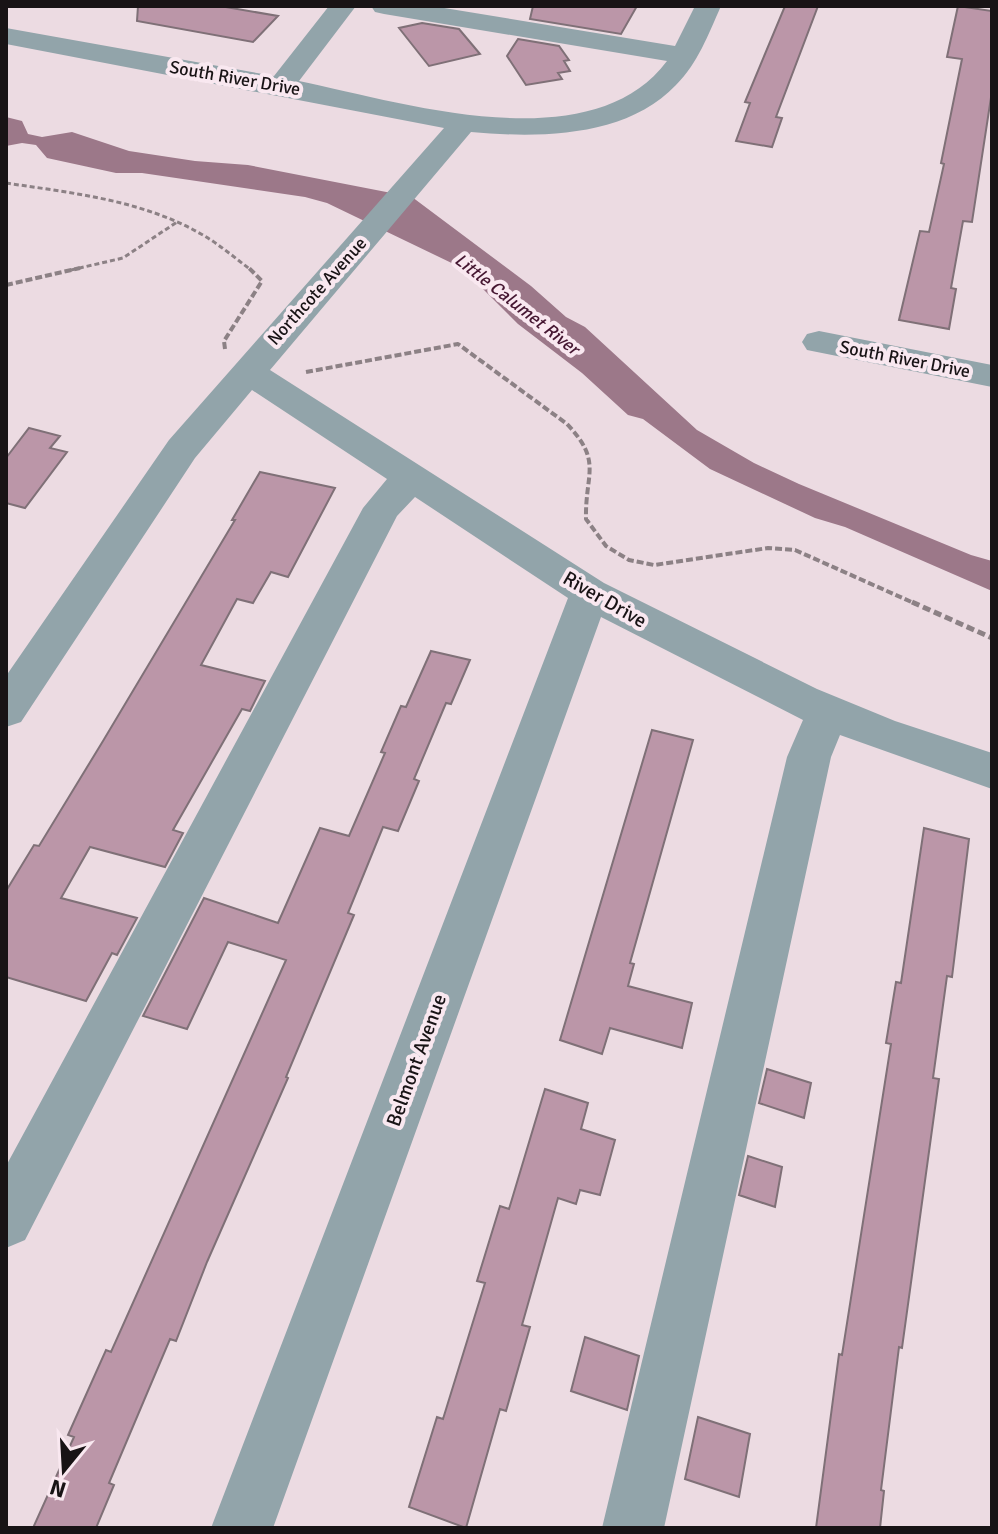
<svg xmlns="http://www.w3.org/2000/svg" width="998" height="1534" font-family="Signika,sans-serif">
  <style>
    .water { fill: #9c7889 }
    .building { fill: #bb96a8; stroke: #7f7077; stroke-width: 2 }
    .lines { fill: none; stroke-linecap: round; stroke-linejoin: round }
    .path-far2 { stroke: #8c8185; stroke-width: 3; stroke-dasharray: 5 3; stroke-linecap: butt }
    .path-far1 { stroke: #8c8185; stroke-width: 4; stroke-dasharray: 7 3; stroke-linecap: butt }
    .path { stroke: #8c8185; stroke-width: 5; stroke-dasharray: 8 4; stroke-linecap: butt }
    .minor { fill: #92a4aa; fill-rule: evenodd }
    .labels { text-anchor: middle; stroke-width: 8; stroke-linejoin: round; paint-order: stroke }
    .far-street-label { font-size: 18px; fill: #181315; stroke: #f9e8f0 }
    .far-water-label { font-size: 18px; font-style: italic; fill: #451631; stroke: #f9e8f0 }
    .street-label { font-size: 20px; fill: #181315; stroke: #f9e8f0 }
  </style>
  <rect width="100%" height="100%" fill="#ecdbe2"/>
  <path class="water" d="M6,117l16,4 6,13 14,3 30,-5 57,19 66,10 53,4 164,32 119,89 35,31 19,10 112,103 57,33 45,21 172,71 21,6v30l-147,-64 -30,-9 -105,-49 -67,-50 -15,-4 -46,-42 -64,-49 -56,-56 -135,-65 -22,-6 -163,-24h-26l-69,-15 -11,-13 -14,-2 -16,3z"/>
  <path class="building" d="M138,6h82l58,10 -25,26 -116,-21z
    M533,6h104l-16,28 -91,-15z
    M785,6h33l-42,111 6,1 -10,29 -36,-6 14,-38 -5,-1z
    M958,6l34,5v80l-20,131 -9,-1 -12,67 5,1 -7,40 -50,-9 21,-89 9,1 15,-68 -3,-1 21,-104 -15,-2z
    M422,23l37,6 21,25 -51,12 -30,-38z
    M518,39l41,7 10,14 -5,1 6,10 -12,2 4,6 -36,6 -19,-29z
    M29,428l31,8 -10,12 17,4 -42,56 -19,-5v-45z
    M260,472l75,16 -47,89 -17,-5 -18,31 -16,-4 -36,66 64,16 -15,30 -8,-2 -69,121 10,3 -18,34 -75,-20 -29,51 76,20 -20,37 -5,-2 -26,48 -80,-24v-86l28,-46 5,1 64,-105 132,-221h-3z
    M431,651l39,9 -19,44 -5,-1 -32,76 5,2 -21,50 -15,-4 -35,86 6,2 -68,162 2,1 -81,184 -31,79 -6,-2 -61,144 5,2 -18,43h-63l41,-91 -6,-2 38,-85 5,2 175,-392 -58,-18 -41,87 -44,-13 61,-118 74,25 42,-95 29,8 36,-83 -4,-1 20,-46 5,1z
    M652,730l41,10 -63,223 4,1 -6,22 64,17 -10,45 -72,-20 -8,26 -42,-14z
    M924,828l45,11 -17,138 -5,-1 -14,102 6,1 -37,269 -3,-1 -18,143 3,1 -4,37h-64l23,-174 3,1 49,-311 -5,-1 10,-61 5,1z
    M767,1069l44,14 -7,35 -45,-15z
    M545,1089l43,14 -7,26 34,11 -15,55 -20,-5 -4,14 -18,-6 -36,127 8,2 -24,84 -6,-2 -34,119 -57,-21 28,-90 6,2 42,-136 -8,-2 23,-75 9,3z
    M748,1156l34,11 -7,40 -36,-12z
    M585,1337l54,19 -12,54 -56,-19z
    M698,1417l52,17 -11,63 -54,-18z"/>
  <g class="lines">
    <path class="path-far2" d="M6,183c66,10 136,17 195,51 18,10 34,24 50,36
      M71,270l52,-12 54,-36"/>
    <path class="path-far1" d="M6,285l74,-17
      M225,349l-1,-8 38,-60 -13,-13
      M306,372l152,-28 109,80c36,38 18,49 19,95l20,27 23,14 25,5 114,-17 27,2 121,54"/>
    <path class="path" d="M912,602l80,36"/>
    <path class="minor" d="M329,6h27l-57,75c102,21 292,82 368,-20l-283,-47 -9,-2 -4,-6h61l243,40 20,-40h26c-13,29 -23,57 -45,79 -50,53 -138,53 -205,47l-201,238 334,213 213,106 78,32 97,32v36l-152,-54 -9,22 -167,771h-62l185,-771 16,-37 -202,-103 -328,911h-62l357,-930 -153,-101 -18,19 -372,724 -19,8v-82l357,-658 24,-29 -135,-89 -57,68 -174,264 -15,5v-51l163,-236 275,-312 -438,-84v-16l268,48z
      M819,331l173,34v22l-185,-37 -5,-8 5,-8z"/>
  </g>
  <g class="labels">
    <g class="far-street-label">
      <text transform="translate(235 78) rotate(10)" y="6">South River Drive</text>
      <text transform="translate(317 291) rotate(-48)" y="6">Northcote Avenue</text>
      <text transform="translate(905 359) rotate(11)" y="6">South River Drive</text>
    </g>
    <g class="far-water-label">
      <text transform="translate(517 304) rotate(38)" y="6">Little Calumet River</text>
    </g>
    <g class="street-label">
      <text transform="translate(605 599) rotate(30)" y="7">River Drive</text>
      <text transform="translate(416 1060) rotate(-70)" y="7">Belmont Avenue</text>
    </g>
  </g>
  <rect width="998" height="1534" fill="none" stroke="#181315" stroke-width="16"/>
  <g transform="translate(64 1470) rotate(198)" stroke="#f9e8f0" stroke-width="6" paint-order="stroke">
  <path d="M0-6L14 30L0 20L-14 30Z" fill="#181315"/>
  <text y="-12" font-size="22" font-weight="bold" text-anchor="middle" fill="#181315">N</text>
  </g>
</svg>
